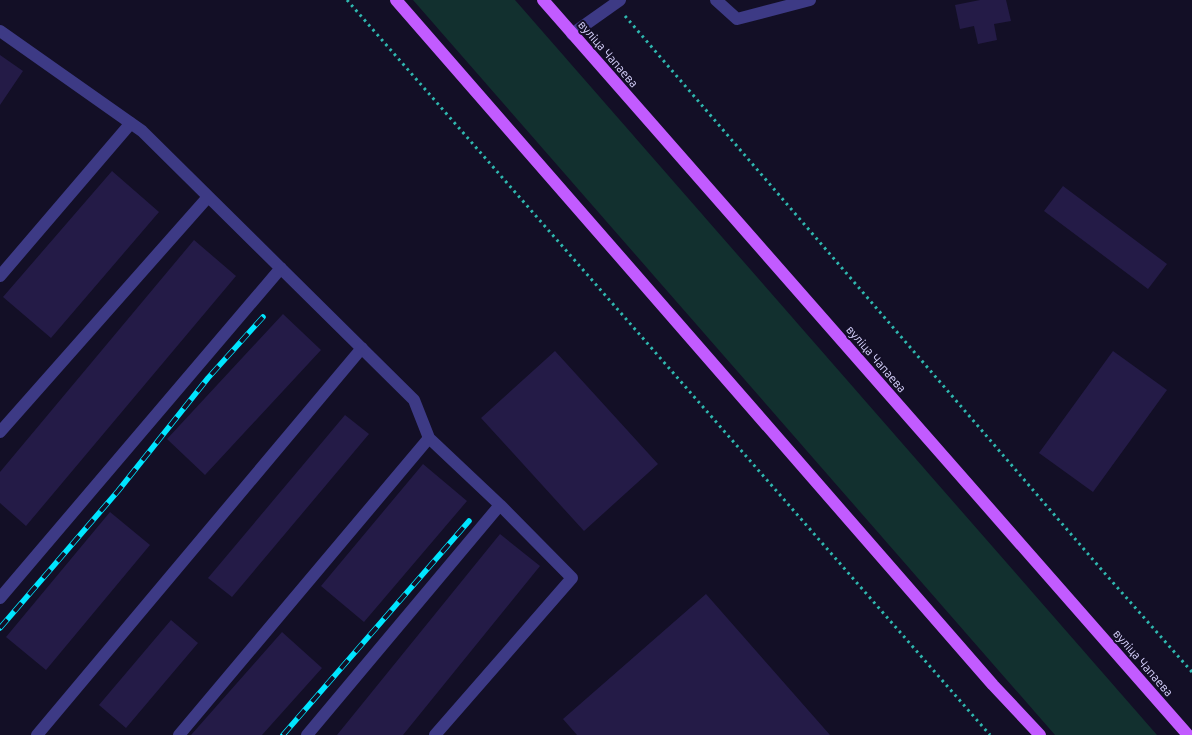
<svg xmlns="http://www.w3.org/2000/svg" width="1192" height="735" font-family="Ubuntu,sans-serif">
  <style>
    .green { fill: #12302f }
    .building { fill: #241b47 }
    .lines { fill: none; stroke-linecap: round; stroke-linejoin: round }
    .path { stroke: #2fb8b0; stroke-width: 3; stroke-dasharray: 2.5 4; stroke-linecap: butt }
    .minor { stroke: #3d3a85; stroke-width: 12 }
    .major { stroke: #c25bff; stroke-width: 12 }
    .rail-casing { stroke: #00e5ff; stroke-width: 5.5 }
    .rail { stroke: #130f26; stroke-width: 4; stroke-dasharray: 11; stroke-linecap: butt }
    .labels { text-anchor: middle; stroke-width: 4; stroke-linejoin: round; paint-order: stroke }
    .street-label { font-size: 12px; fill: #d9d4ff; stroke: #130f26 }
  </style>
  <rect width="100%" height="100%" fill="#130f26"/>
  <path class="green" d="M413,0h102l642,735h-102z"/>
  <path class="building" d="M980,0h26l5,21 -17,3 3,16 -19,4 -4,-18 -14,3 -5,-24z
    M0,55l23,16 -23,34z
    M112,171l47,41 -108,126 -48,-41z
    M1063,186l104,78 -19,25 -104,-78z
    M194,240l42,36 -210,250 -26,-23v-31z
    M283,314l38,36 -116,125 -38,-36z
    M555,351l103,113 -74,67 -103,-113z
    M1113,351l54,39 -74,102 -54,-39z
    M345,415l24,19 -137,163 -24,-19z
    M423,464l44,37 -103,121 -43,-36z
    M110,512l40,33 -104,125 -40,-33z
    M500,534l40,32 -137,169h-66z
    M706,594l124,141h-253l-14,-16z
    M171,620l27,23 -72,85 -27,-23z
    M282,632l40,36 -60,67h-71z"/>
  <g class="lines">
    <path class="path" d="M347,0l643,735
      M625,16l476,553 91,103"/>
    <path class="minor" d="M716,0l21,19 73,-19
      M0,31l142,100 272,269 15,38 71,67 72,73 -137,157
      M572,34l48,-34
      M0,276l131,-153
      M0,432l208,-235
      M0,598l281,-330
      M37,735l325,-387
      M179,735l250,-297
      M307,735l193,-230"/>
    <path class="major" d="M396,0l597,685 47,50
      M543,0l645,735"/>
    <g class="rail-casing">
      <path id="rail" d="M0,628l118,-137 90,-113 55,-61
        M283,735l186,-214"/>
    </g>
    <use href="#rail" class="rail"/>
  </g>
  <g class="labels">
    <g class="street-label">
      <text transform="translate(608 54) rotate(49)" y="4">вуліца Чапаева</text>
      <text transform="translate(876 359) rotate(49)" y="4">вуліца Чапаева</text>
      <text transform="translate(1143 663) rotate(49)" y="4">вуліца Чапаева</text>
    </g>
  </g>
</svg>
